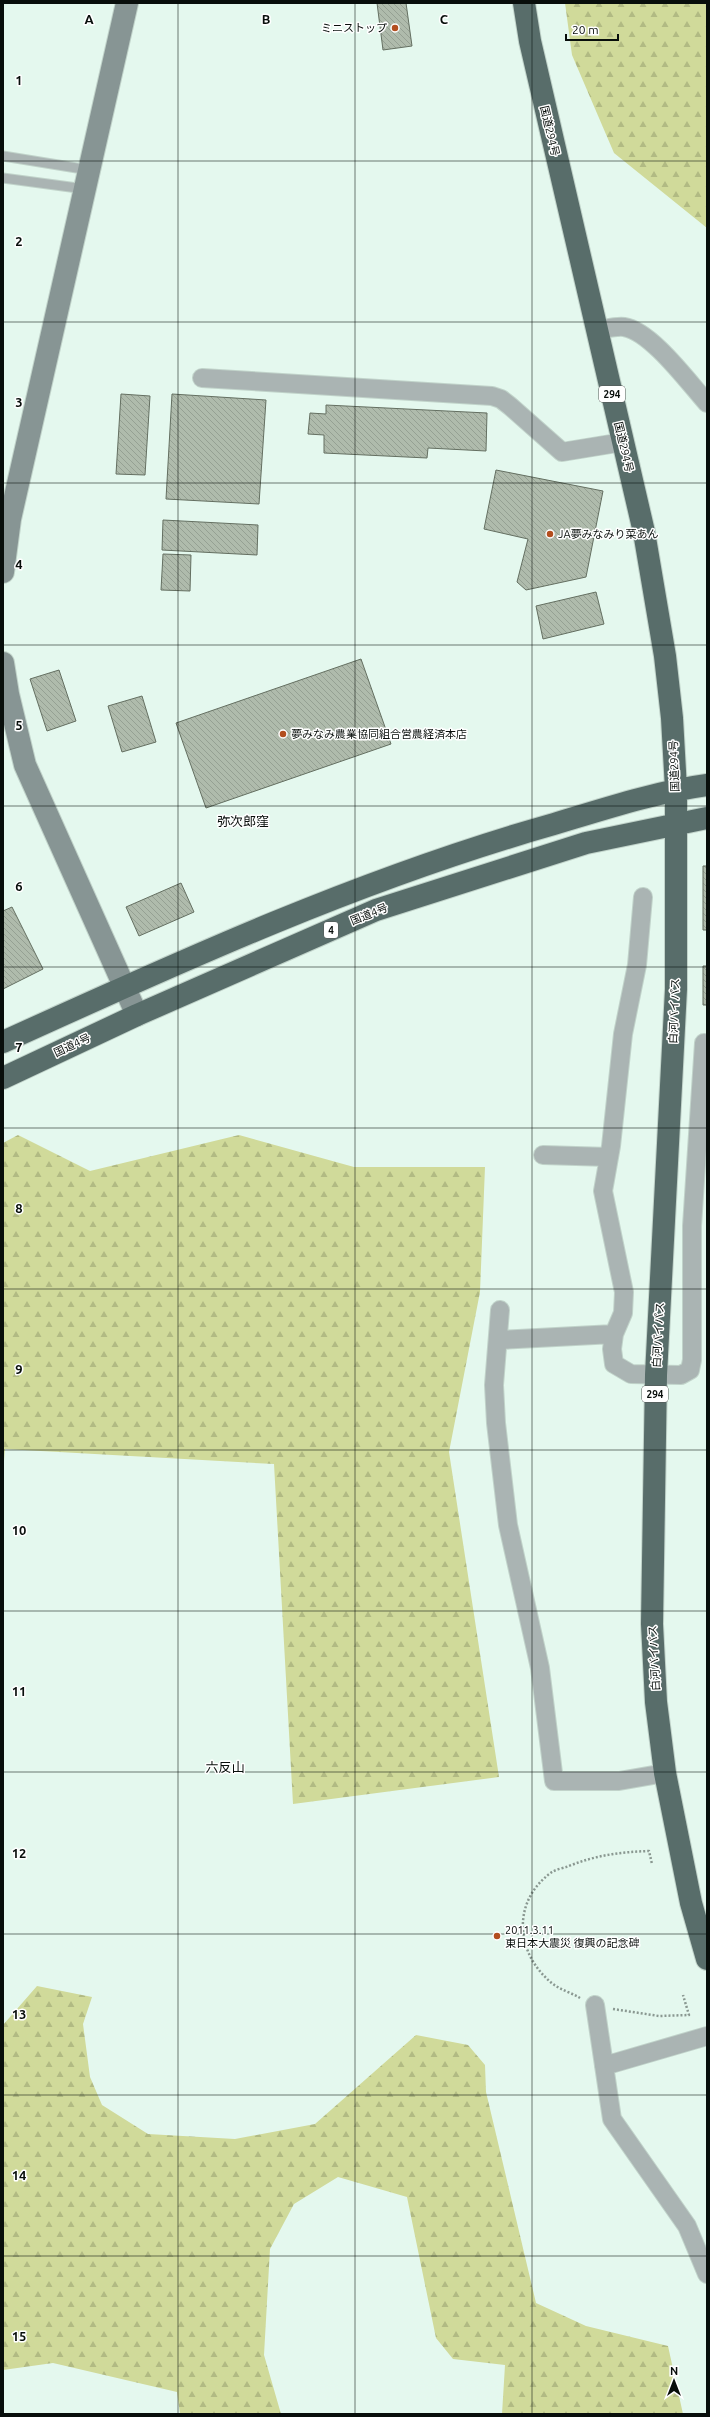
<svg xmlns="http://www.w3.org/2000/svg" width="710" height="2417" font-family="Ubuntu,'Noto Sans JP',sans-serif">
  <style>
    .forest { fill: url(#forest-firs) }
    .building { fill: url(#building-back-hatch); stroke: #646f61 }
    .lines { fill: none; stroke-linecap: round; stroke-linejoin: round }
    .lane-casing { stroke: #c1d3ca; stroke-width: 11 }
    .street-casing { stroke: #c1d3ca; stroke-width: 20 }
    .secondary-casing { stroke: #c1d3ca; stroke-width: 24 }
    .highway-casing { stroke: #c1d3ca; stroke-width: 24 }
    .path { stroke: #8a9891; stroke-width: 2.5; stroke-dasharray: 2 2; stroke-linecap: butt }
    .lane { stroke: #aab4b3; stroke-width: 9 }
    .street { stroke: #aab4b3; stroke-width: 18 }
    .secondary { stroke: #879594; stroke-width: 22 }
    .highway { stroke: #586d6a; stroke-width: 22 }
    .grid { fill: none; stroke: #080e0b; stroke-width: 1; stroke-opacity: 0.55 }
    .poi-dot { fill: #b34e1f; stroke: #fff; stroke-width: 1.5 }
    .labels { text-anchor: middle; stroke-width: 3; stroke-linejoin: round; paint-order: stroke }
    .shield { fill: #fff; stroke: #525654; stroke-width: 1 }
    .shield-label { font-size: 10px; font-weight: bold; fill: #080e0b }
    .poi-label { font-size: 11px; fill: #080e0b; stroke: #fff; text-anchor: start }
    .street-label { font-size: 11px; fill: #080e0b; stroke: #fff }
    .quarter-label { font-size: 13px; fill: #080e0b; stroke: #fff }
    .grid-label { font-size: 13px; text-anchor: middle; font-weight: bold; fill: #080e0b; stroke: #fff; stroke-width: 3; stroke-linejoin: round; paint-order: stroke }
  </style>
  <defs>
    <pattern id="forest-firs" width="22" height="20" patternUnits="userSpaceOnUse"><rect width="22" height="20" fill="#d0da9a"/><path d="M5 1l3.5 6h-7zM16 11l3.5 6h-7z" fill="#b1ba83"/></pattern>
    <pattern id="building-back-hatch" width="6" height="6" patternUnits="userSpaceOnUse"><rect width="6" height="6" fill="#afbbac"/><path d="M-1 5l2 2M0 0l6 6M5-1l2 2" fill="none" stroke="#95a093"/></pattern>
  </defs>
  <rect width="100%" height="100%" fill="#e4f8ee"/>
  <path class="forest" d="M565,3h142v225l-93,-75 -42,-98z
    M18,1135l72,36 149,-36 115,32h131l-5,125 -31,160 50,325 -206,27 -19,-340 -269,-15 -2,24v-330z
    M37,1986l55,11 -9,27 7,53 12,28 46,29 87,5 80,-15 101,-89 52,10 17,20 1,27 50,211 50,23 82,20 15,68h-181l3,-49 -52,-6 -17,-21 -29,-141 -69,-20 -44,27 -24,45 -6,106 17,59h-101l-3,-22 -124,-29 -50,7v-345z"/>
  <path class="building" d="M377,3h29l6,43 -29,4z
    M121,394l29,2 -5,79 -29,-1z
    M172,394l94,6 -7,104 -93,-5z
    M326,405l161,8 -1,38 -58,-3 -1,10 -103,-5v-18l-16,-1 2,-21 16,1z
    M496,470l107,21 -17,86 -60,13 -9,-8 11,-43 -44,-10z
    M163,520l95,5 -1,30 -95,-5z
    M163,554l28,1 -1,36 -29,-1z
    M596,592l8,32 -61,15 -7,-33z
    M361,659l30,85 -185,64 -30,-85z
    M59,670l17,51 -29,10 -17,-52z
    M142,696l14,46 -34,10 -14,-46z
    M703,866h4v64h-4z
    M181,883l13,29 -55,24 -13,-29z
    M12,907l31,62 -40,20v-78z
    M703,966h4v39h-4z"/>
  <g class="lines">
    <g class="lane-casing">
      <path id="lane" d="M3,156l86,14
        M3,178l82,11"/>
    </g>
    <g class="street-casing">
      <path id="street" d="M597,330c8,-1 19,-4 27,-3 27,4 65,56 83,76
        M202,378l290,18 9,3 9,7 52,46 61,-10
        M643,897l-6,68 -14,69 -12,112 -8,45 21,101 -1,21 -9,21 -2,15 2,15 17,10 50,1 9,-5 2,-10v-134l12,-183
        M543,1155l66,2
        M500,1310l-6,75 2,38 12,102 32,143 14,113h65l46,-8
        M499,1340l115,-6
        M595,2005l17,114 75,107 20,48
        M604,2066l103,-30"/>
    </g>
    <g class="secondary-casing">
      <path id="secondary" d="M3,572l7,-53 117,-516
        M3,663l5,31 17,71 112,250"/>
    </g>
    <g class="highway-casing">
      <path id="highway" d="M524,3l6,38 114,491 21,124 7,62 4,71v200l-20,386 -4,249 4,78 9,71 26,130 16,56
        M3,1042c180,-82 360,-164 551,-218 50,-15 101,-32 153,-39
        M3,1078l134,-63 239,-105 210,-67 121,-25"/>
    </g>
    <path class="path" d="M580,1998c-8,-5 -19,-8 -27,-14 -38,-30 -42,-83 -1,-112 5,-3 12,-4 17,-6 27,-11 52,-14 80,-15l3,13
      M613,2009l46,7 30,-1 -6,-20"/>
    <use href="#lane" class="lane"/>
    <use href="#street" class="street"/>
    <use href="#secondary" class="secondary"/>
    <use href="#highway" class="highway"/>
  </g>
  <path class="grid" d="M178,3v2411M355,3v2411M532,3v2411M3,161h704M3,322h704M3,483h704M3,645h704M3,806h704M3,967h704M3,1128h704M3,1289h704M3,1450h704M3,1611h704M3,1772h704M3,1934h704M3,2095h704M3,2256h704"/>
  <g class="poi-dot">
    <circle cx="395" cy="28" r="4"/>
    <circle cx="550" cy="534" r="4"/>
    <circle cx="283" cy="734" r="4"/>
    <circle cx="497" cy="1936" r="4"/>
  </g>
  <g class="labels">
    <g class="shield">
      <rect x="599" y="386" width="26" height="16" rx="3"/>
      <rect x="324" y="922" width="14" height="16" rx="3"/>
      <rect x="642" y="1386" width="26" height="16" rx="3"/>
    </g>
    <g class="shield-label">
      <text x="612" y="398">294</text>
      <text x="331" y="934">4</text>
      <text x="655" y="1398">294</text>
    </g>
    <g class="poi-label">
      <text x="387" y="32" text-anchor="end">ミニストップ</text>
      <text x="558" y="538">JA夢みなみり菜あん</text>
      <text x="291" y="738">夢みなみ農業協同組合営農経済本店</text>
      <text x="505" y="1934">2011.3.11<tspan x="505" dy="13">東日本大震災 復興の記念碑</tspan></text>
    </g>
    <g class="street-label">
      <text transform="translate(550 131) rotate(77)" y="4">国道294号</text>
      <text transform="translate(624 447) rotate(77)" y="4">国道294号</text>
      <text transform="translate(674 766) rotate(-92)" y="4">国道294号</text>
      <text transform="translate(369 914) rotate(-22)" y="4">国道4号</text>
      <text transform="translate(674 1011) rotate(-88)" y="4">白河バイパス</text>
      <text transform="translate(72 1045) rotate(-25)" y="4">国道4号</text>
      <text transform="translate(658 1335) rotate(-87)" y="4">白河バイパス</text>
      <text transform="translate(654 1658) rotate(-93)" y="4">白河バイパス</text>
    </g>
    <g class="quarter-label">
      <text x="243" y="826">弥次郎窪</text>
      <text x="225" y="1772">六反山</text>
    </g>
  </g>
  <g class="grid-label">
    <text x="89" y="24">A</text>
    <text x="266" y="24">B</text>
    <text x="444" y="24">C</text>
    <text x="19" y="85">1</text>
    <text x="19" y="246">2</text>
    <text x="19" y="407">3</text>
    <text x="19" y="569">4</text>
    <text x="19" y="730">5</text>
    <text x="19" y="891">6</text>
    <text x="19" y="1052">7</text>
    <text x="19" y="1213">8</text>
    <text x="19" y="1374">9</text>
    <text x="19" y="1535">10</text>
    <text x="19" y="1696">11</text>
    <text x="19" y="1858">12</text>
    <text x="19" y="2019">13</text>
    <text x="19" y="2180">14</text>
    <text x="19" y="2341">15</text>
  </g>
  <rect width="710" height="2417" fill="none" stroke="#080e0b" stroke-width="8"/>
  <g transform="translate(674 2381)" stroke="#ffffff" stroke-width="3" paint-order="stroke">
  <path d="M0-3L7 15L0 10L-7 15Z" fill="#080e0b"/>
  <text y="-6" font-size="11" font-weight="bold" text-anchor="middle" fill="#080e0b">N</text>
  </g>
  <path d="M566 34v6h52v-6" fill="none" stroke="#080e0b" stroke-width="2"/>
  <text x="572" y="34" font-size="12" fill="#080e0b" stroke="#ffffff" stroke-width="3" paint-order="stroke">20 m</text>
</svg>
